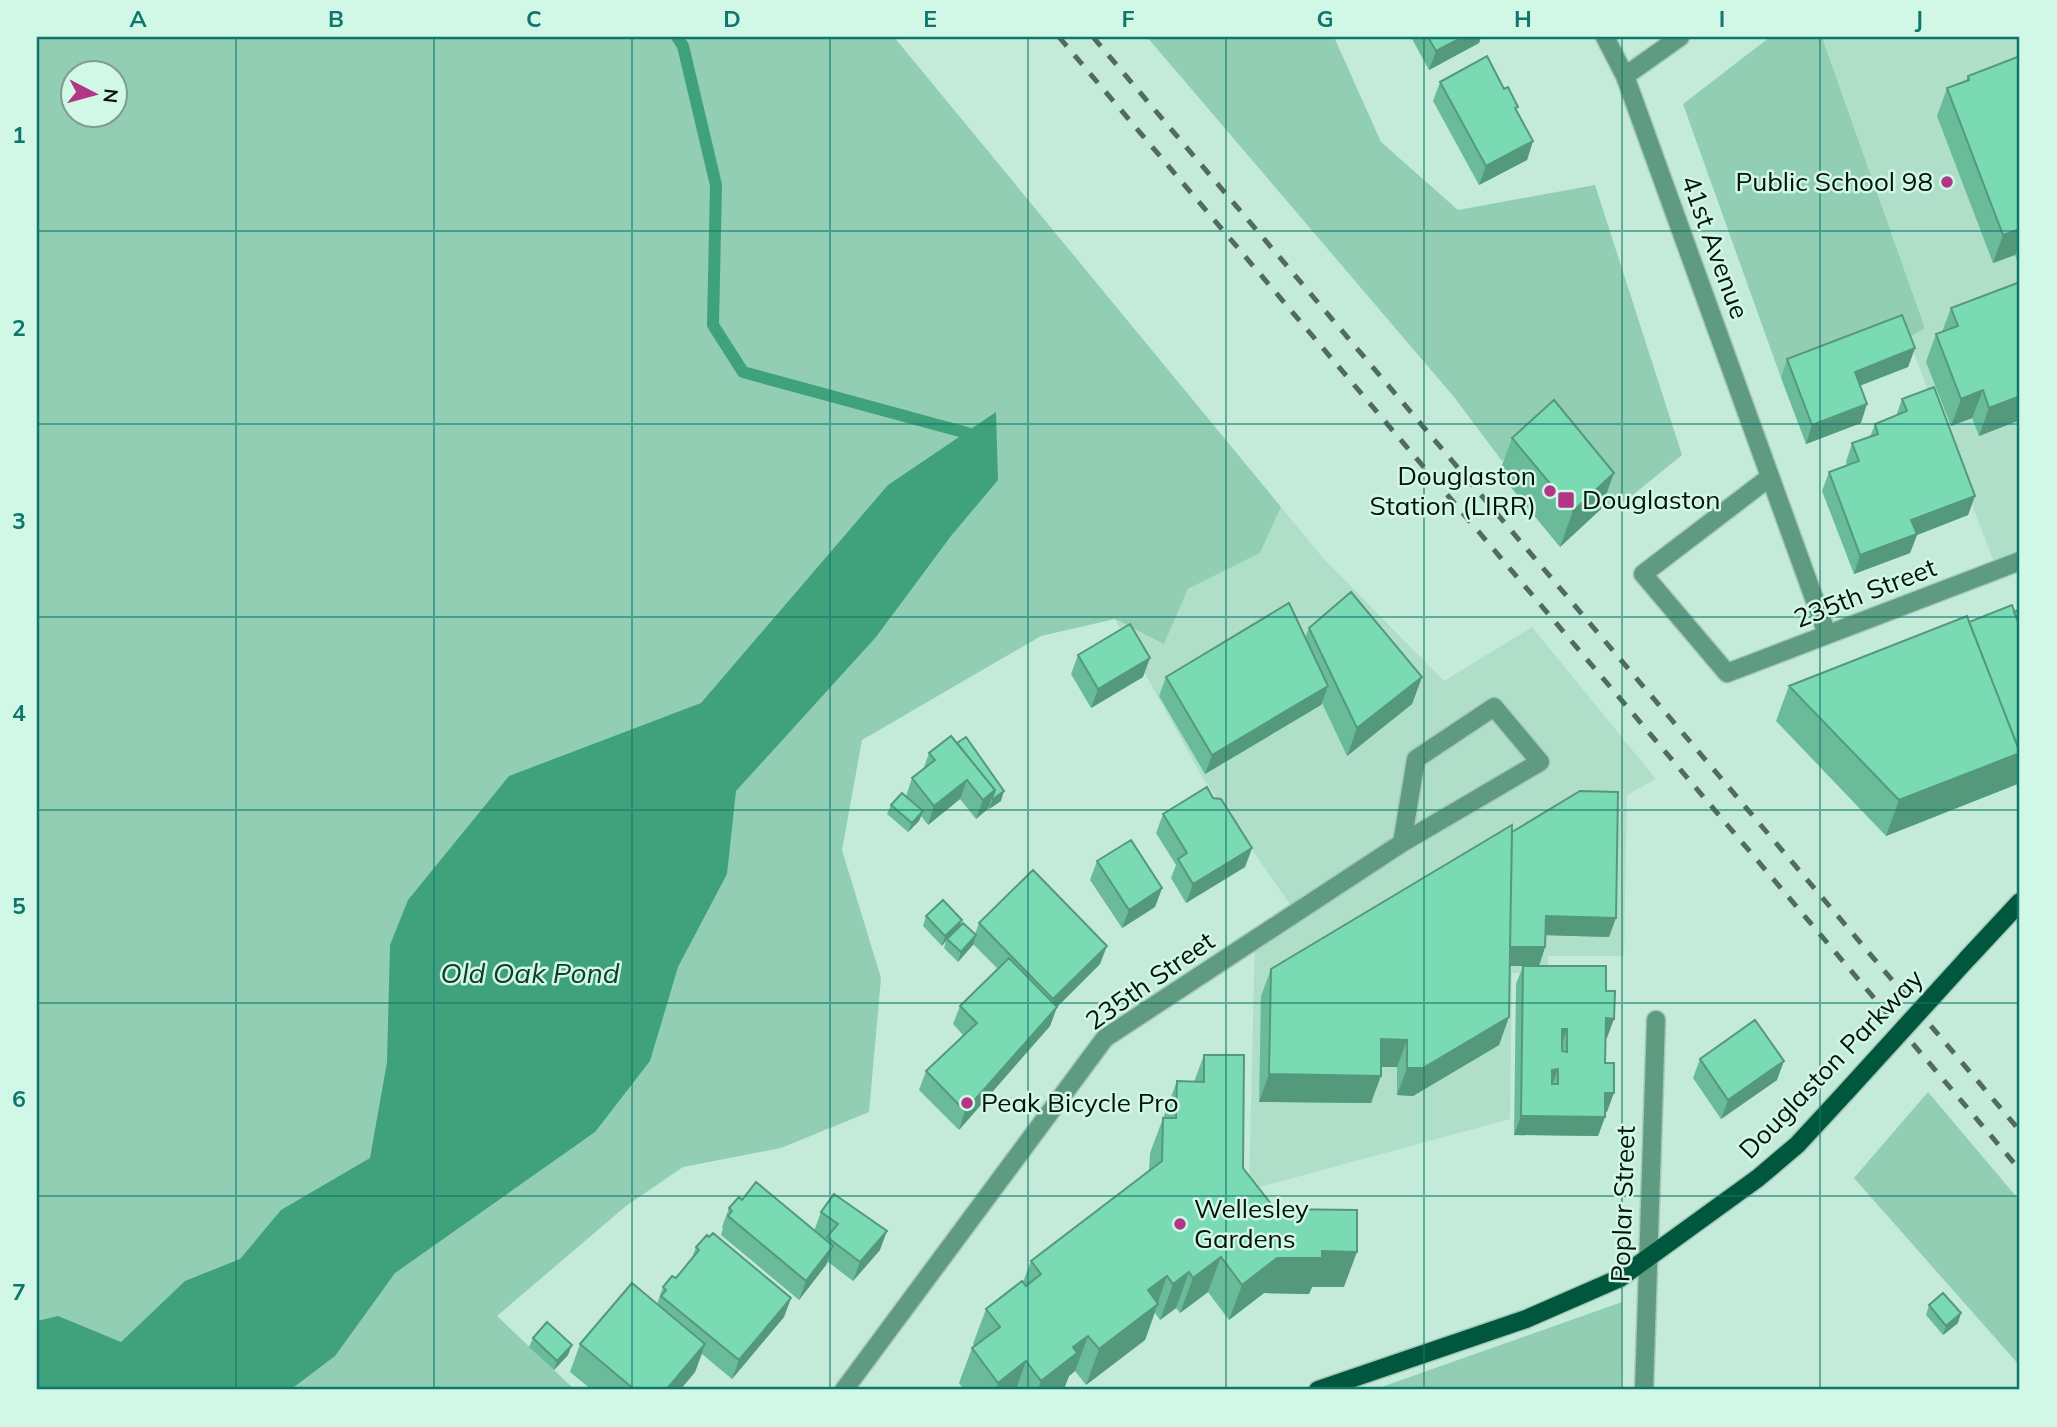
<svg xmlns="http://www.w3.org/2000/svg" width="2057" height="1427" font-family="Mulish,sans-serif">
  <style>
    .built { fill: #b0dfc9 }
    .green { fill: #91ceb3; fill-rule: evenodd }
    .water { fill: #40a27d }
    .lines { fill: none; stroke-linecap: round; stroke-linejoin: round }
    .stream { stroke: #40a27d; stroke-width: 12 }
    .minor-casing { stroke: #a5c8b8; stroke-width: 21 }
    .major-casing { stroke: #a5c8b8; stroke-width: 21 }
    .minor { stroke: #5e9b81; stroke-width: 18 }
    .major { stroke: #00573d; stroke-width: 18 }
    .rail { stroke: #536a5f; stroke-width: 5; stroke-dasharray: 12 12; stroke-linecap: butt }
    .major-bridge-casing { stroke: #a5c8b8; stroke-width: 21; stroke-linecap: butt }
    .major-bridge { stroke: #00573d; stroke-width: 18 }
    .wall { fill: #69bb9a }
    .shaded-wall { fill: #55997d }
    .building { fill: #7adab3; stroke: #55997d; stroke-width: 2; fill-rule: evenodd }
    .grid { fill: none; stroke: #0f766e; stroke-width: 2; stroke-opacity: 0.55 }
    .poi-dot { fill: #b33686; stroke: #d1f8e6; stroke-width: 2.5 }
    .labels { text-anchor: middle; stroke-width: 5; stroke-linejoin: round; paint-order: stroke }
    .poi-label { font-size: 26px; fill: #05120c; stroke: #d1f8e6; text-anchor: start }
    .street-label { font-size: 26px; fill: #05120c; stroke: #d1f8e6 }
    .water-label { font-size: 28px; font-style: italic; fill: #113c2c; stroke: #d1f8e6 }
    .neatline { fill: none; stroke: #0f766e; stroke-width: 2.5 }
    .grid-label { font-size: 23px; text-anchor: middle; font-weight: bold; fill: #0f766e }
  </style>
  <rect width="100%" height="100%" fill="#c4ebd9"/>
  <path class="built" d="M1822,37h198v524l-23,9 -89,-232 17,-11z
    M1281,507l43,52 120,122 88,-54 124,152 -29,16 -3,161h-76v17h-36l-2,146 -261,71 6,-257 38,-24 -92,-134 -86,-156 49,25 24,-55 72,-36z"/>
  <path class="green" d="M37,37h857l387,470 -21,46 -72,36 -24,55 -49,-25 -74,17 -179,104 -20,110 39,128 -12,134 -88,36 -98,19 -57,39 -129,110 78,74h-538zM74,74h42v42h-42z
    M1147,37h187l47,105 77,68 137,-25 87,270 -69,56 -71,-86 -40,36 -48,-64z
    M1770,37h52l103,291 -17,10 -127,40 -98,-274z
    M1928,1092l92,109v165l-166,-188z
    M1622,1302l-1,88h-248z"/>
  <path class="water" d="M996,412l2,68 -47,56 -75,101 -140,154 -9,83 -49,93 -28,94 -55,71 -200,141 -60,83 -45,34h-253v-69l21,-5 63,26 64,-61 55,-22 41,-49 89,-52 17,-96 3,-117 18,-45 101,-124 192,-73 187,-218z"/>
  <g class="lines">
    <path class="stream" d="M677,37l6,9 33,139 -3,140 30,47 224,61 -1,13"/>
    <g class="minor-casing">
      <path id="minor" d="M1605,37l20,39 202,558
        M1625,76l55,-39
        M1770,477l-127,97 84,99 293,-112
        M844,1390l261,-352 297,-195 138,-81 -46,-55 -78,52 -14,84
        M1644,1390l12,-370"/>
    </g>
    <g class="major-casing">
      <path id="major" d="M1967,959l53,-57
        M1318,1390l208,-71 94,-41 138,-100 39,-33 49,-53"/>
    </g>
    <use href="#minor" class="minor"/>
    <use href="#major" class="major"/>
    <path class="rail" d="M1059,37l961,1133
      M1093,37l927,1094"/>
    <g class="major-bridge-casing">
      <path id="major-bridge" d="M1846,1092l121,-133"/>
    </g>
    <use href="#major-bridge" class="major-bridge"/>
  </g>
  <path class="wall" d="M1411,37h70l-2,6 -50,27z
    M2020,56v209l-1,1 -4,-11 -22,8 -56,-147 10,-28 19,-7 2,-5z
    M1440,82l76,29 17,30 -6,19 -48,25 -46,-84z
    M2020,282v138l-41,16 -7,-18 -21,8 -25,-64 10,-28 6,-2 9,-24z
    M1915,348l-7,19 -48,19 1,37 -55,21 -25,-66 6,-19z
    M1902,399l73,97 -7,19 -51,20 -7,18 -56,21 -32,-83 7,-19 18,-6 -1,-4 6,-19 18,-6 5,-13 21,-8z
    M1512,438l89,71 -41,38 -61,-74z
    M2014,612l6,171 -134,53 -110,-115 13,-35 180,-64z
    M1309,628l113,49 -10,27 -65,52 -25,-53 -1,2 -116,69 -46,-78 7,-19 139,-39z
    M1078,655l65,22 -52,31 -20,-34z
    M929,753l72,48 -12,8 -1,-2 -12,12 -16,-20 -32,26 -7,-9 -2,5 -11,11 -21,-18 4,-9 15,-9 6,-18 11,-8z
    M1213,798l39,50 -7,19 -59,36 -15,-25 5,-13 -20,-32 7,-19z
    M1512,832l97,105 -63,-2 -1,12 -6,19 67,25 1,47h-1l-1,25 2,49h-2v5l-7,19 -84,-1 2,-151 7,-18h-13l-1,51 -10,28 -86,51 -16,-1v-28h-16l-10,36 -112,-1 2,-106 10,-27z
    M1097,861l65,27 -7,19 -33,21 -32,-48z
    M926,916l34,10 15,8 4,-11 121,41 -43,43 -7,19 -91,104 -40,-40 7,-19 37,-36 -10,-11 7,-18 38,-37 -25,-25 -15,18 -14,-14 2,-7 -4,5 -19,-20z
    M1204,1055l39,113 32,41 69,78h-32l-3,7 -45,-1 -35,27 -21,-28 -28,21 -4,-5 -16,12 -5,-7 -10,27 -59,45 -11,-14 -6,5 -5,13 -2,1h-98l-5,-7 13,-35 2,-2 -1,-2 13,-35 37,-27 8,-21 118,-90 1,-18 27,-72 17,1z
    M1700,1059l77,21 -56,39 -28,-41z
    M742,1200l72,31 7,-19 59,38 -27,31 -25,-19 -2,3 -27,35 -78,-65 2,-7 -1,-1 7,-19z
    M696,1247l95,51 -7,19 -52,62 -30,-25 -7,18 -15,18h-88l-22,-18 10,-28 77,-40 6,-17 13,-9 16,-20z
    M1929,1305l29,18 -15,12 -17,-20z
    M533,1338l35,17 -14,15 -25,-23z"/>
  <path class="shaded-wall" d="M1463,37h18l-2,6 -50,27 7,-19z
    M1533,141l-6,19 -48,25 7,-19z
    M2020,229v12l-5,14 -22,8 10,-28z
    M1915,348l-7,19 -60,23 7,-18z
    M1983,390l-11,28 -21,8 10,-27z
    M2020,396v24l-41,16 10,-28z
    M1867,404l-6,19 -55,21 6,-19z
    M1614,473l-13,36 -41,38 13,-36z
    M1975,496l-7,19 -51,20 -7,18 -56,21 6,-19 51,-35z
    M1150,658l-7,19 -52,31 7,-19z
    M1422,677l-10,27 -65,52 10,-28z
    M1328,686l-7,19 -116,69 7,-19z
    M2020,753v30l-134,53 13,-36z
    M967,780l-7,19 -32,26 6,-19z
    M995,790l-7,19 -12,10 7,-19z
    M1004,791l-3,10 -12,8 4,-10z
    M923,811l-4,10 -11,11 4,-9z
    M1252,848l-7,19 -59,36 7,-19z
    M1162,888l-7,19 -33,21 7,-18z
    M1546,916l70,2 -7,19 -70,-2z
    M962,920l-4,10 -11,9 -5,7 3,-10z
    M976,935l-3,10 -15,17 3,-10z
    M1107,946l-7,18 -54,54 7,-19z
    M1507,947h38l-6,19h-39z
    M1057,1007l-7,19 -91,104 6,-19z
    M1509,1017l-10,28 -86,51 -16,-1 10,-27z
    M1606,1018l8,1 -7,19 -8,-1z
    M1562,1029h5l-6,19z
    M1381,1039l26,1 -10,27h-26z
    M1784,1061l-7,19 -56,39 7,-19z
    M1558,1069l-7,19 1,-18z
    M1269,1074l112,2 -10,27 -112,-1z
    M1605,1093h9l-7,19h-9z
    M1521,1116l84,1 -7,19 -84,-1z
    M887,1231l-7,19 -27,31 7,-19z
    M833,1246l-7,19 -27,35 7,-19z
    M1322,1251l35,1 -13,35h-32l-3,7 -45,-1 -35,27 13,-35 35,-27z
    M1221,1257l-13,35 -28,21 13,-35z
    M1189,1272l-13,36 -16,12 13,-36z
    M1167,1276l-22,64 -59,45 13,-36 49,-59z
    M791,1298l-7,19 -52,62 7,-19z
    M1961,1313l-3,10 -15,12 3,-9z
    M1088,1336l-13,35 -6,5 -5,13 -2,1h-24l3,-9 32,-34z
    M705,1344l-10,28 -15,18h-14z
    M572,1345l-4,10 -14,15 3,-9z
    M1026,1361l-10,29h-20l2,-7z"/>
  <path class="building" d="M1428,37h35l-27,14z
    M1487,56l17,33 4,-2 10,20 -3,1 18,33 -47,25 -46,-84z
    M2020,56v173l-17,6 -56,-147 22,-8 -1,-4z
    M2020,282v114l-31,12 -6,-18 -22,9 -25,-65 22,-8 -7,-18z
    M1902,315l13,33 -60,24 12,32 -55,21 -25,-66z
    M1934,387l41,109 -64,24 6,14 -57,21 -31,-83 30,-11 -7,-18 26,-9 -3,-10 32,-13 -5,-12z
    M1554,400l60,73 -41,38 -61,-73z
    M1351,592l71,85 -65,51 -48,-100z
    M1289,603l39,83 -116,69 -46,-78z
    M2012,605l8,22v125l-51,-130z
    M2020,609v18l-6,-15z
    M1967,616l53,137 -121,47 -110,-114z
    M1130,624l20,34 -52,31 -20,-34z
    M951,736l44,54 -12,10 -16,-20 -33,26 -22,-28 23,-18 -6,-7z
    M966,737l38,54 -11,8 -1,-1 3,-8 -38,-47z
    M1207,787l6,11 8,1 31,49 -59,36 -15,-25 9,-6 -24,-39z
    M1580,791l38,1 -2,126 -70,-2 -1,31h-35l2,-115z
    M902,793l21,18 -11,12 -21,-18z
    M1512,825l-3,192 -86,51h-16v-28l-26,-1v37l-112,-2 2,-105z
    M1131,840l31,48 -33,22 -32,-49z
    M1033,870l74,76 -54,53 -74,-76z
    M943,900l19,20 -17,16 -19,-20z
    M963,923l13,12 -15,17 -14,-13z
    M1009,958l48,49 -92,104 -39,-40 51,-48 -17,-17z
    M1523,966h83v25h9l-1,28 -8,-1 -1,45h9v30h-9v24l-84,-1zM1562,1029h5v23l-5,-1zM1558,1069v15h-6v-14z
    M1755,1020l29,41 -56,39 -28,-41z
    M1204,1055h40l-1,113 32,41 82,1v42l-35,-1v7h-45l-35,27 -21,-28 -28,21 -4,-6 -16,12 -6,-8 -19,14 10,14 -59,45 -11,-13 -15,11 4,6 -36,28 -15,-20 -28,22 -26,-35 28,-21 -14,-18 36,-28 4,5 15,-12 -10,-13 131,-100 1,-43h13l1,-37 27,1z
    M756,1182l77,64 -27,35 -78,-65 4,-5 -3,-3 10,-11 3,3z
    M834,1194l53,37 -27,31 -33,-25 11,-13 -17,-12z
    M713,1233l78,65 -52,62 -78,-64 5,-6 -3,-3 9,-11 4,2 23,-28 -3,-3 11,-12 2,2z
    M632,1283l73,61 -39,46h-31l-55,-46z
    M1943,1293l18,20 -15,13 -17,-21z
    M547,1322l25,23 -15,16 -24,-23z"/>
  <path class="grid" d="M236,37v1353M434,37v1353M632,37v1353M830,37v1353M1028,37v1353M1226,37v1353M1424,37v1353M1622,37v1353M1820,37v1353M37,231h1983M37,424h1983M37,617h1983M37,810h1983M37,1003h1983M37,1196h1983"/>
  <g class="poi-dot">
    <circle cx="1947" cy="182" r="7"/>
    <circle cx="1550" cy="491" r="7"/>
    <rect x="1557" y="491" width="18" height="18" rx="3.5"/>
    <circle cx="967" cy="1103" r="7"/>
    <circle cx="1180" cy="1224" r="7"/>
  </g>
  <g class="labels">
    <g class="poi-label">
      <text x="1933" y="191" text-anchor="end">Public School 98</text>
      <text x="1536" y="485" text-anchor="end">Douglaston<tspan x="1536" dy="30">Station (LIRR)</tspan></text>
      <text x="1582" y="509">Douglaston</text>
      <text x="981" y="1112">Peak Bicycle Pro</text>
      <text x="1194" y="1218">Wellesley<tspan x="1194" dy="30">Gardens</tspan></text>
    </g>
    <g class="street-label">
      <text transform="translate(1715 247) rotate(70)" y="9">41st Avenue</text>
      <text transform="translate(1865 593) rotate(-21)" y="9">235th Street</text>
      <text transform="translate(1150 981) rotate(-35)" y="9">235th Street</text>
      <text transform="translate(1831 1064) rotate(-46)" y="9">Douglaston Parkway</text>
      <text transform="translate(1623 1204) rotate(-88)" y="9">Poplar Street</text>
    </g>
    <g class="water-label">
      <text x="530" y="983">Old Oak Pond</text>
    </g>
  </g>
  <rect width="2057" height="1427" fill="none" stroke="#d1f8e6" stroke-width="77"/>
  <g transform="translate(94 94) rotate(96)"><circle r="33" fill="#d1f8e6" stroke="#7f9c8f" stroke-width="2"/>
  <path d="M0-5L12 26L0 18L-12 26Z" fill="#b33686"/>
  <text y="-10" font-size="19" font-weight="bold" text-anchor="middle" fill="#05120c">N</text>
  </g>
  <rect x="38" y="38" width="1980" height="1350" class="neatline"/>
  <g class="grid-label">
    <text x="138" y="27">A</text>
    <text x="336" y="27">B</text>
    <text x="534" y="27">C</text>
    <text x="732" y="27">D</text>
    <text x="930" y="27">E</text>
    <text x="1128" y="27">F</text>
    <text x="1325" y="27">G</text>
    <text x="1523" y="27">H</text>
    <text x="1722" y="27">I</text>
    <text x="1919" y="27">J</text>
    <text x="19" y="143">1</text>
    <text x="19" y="336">2</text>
    <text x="19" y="529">3</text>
    <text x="19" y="721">4</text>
    <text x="19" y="914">5</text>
    <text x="19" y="1107">6</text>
    <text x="19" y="1300">7</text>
  </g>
</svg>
